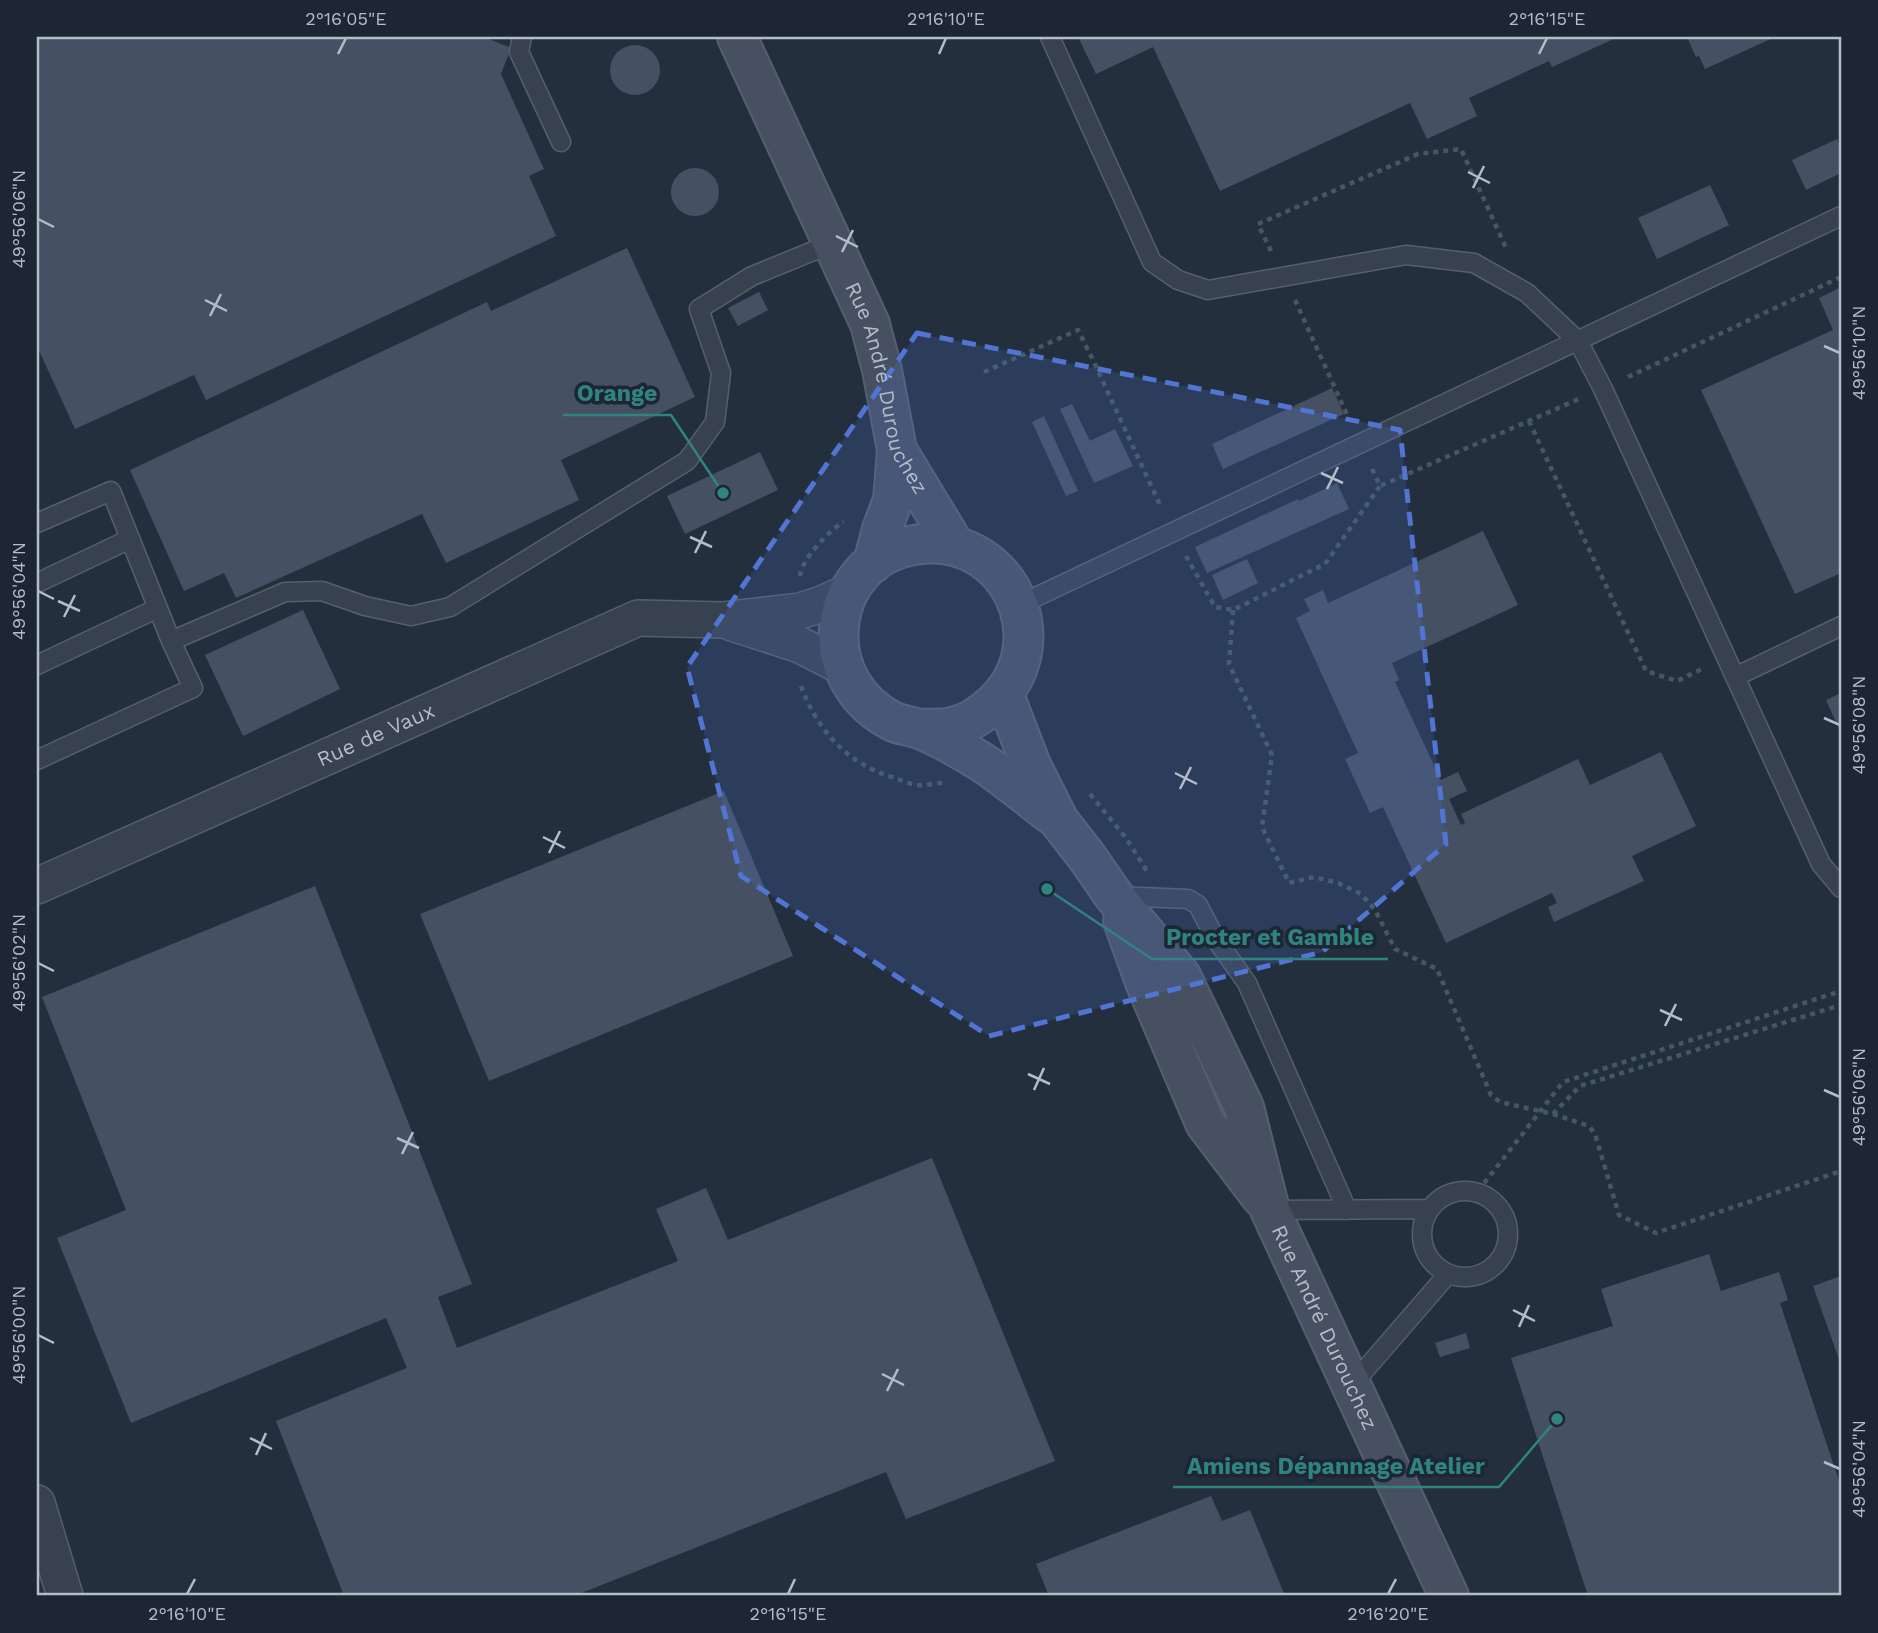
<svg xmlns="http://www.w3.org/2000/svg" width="1878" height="1633" font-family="'Work Sans',sans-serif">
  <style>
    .building { fill: #455162 }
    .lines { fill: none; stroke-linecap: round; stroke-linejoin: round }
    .lane-casing { stroke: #565f6c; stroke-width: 21 }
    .street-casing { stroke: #565f6c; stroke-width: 38 }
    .secondary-casing { stroke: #565f6c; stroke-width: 42 }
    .path { stroke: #44595c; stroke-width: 4.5; stroke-dasharray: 5 5; stroke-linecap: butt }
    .lane { stroke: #38414e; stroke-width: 18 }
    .street { stroke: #38414e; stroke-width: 35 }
    .secondary { stroke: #465061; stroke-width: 38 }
    .marked { fill: #5274d3; fill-opacity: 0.2; stroke: #5274d3; stroke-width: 5; stroke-dasharray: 14 9; stroke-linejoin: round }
    .ticks { fill: none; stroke: #b4bcc9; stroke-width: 2.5 }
    .labels { text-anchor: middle; stroke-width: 7; stroke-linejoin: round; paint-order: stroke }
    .street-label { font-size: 21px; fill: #b4bcc9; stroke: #1d2633 }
    .leader { fill: none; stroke: #308480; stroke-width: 2.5 }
    .callout-dot { fill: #308480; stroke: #1d2633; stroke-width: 2.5 }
    .callout-label { font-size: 23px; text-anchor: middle; font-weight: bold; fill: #308480; stroke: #1d2633; stroke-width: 7; stroke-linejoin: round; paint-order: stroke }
    .neatline { fill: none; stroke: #b4bcc9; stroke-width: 2.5 }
    .ticks-label { font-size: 18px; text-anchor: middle; fill: #b4bcc9 }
  </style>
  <rect width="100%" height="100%" fill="#242f3e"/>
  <path class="building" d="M37,37h447l27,11 -10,26 43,95 -15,7 27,60 -350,164 -12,-25 -119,54 -38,-83z
    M1078,37h540l-66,30 -3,-6 -80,37 8,18 -50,23 -17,-36 -190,88 -67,-144 -57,27z
    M1687,37h88l-70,32 -6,-13 -3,1z
    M610 70a25 25 0 1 1 50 0a25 25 0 1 1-50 0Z
    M1837,139l4,9v25l-35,17 -14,-30z
    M671 192a24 24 0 1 1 48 0a24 24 0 1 1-48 0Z
    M1710,185l19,40 -72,34 -19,-41z
    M627,248l68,149 -134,63 18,40 -133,63 -24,-49 -186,84 -12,-25 -40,18 -54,-121 357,-168 4,9z
    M1841,287v286l-46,21 -94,-204 132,-60 -14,-32z
    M759,292l9,18 -30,16 -10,-18z
    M1332,388l12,26 -121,55 -11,-25z
    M1072,404l18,37 25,-12 18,37 -39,17 -34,-74z
    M1044,416l34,75 -12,5 -34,-74z
    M760,452l18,38 -93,44 -18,-38z
    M1337,483l12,26 -142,64 -12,-26 103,-48 1,2z
    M1483,531l35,74 -126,58 7,17 -4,2 46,98 17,-8 9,19 -18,8 12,26 4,-2 -4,-9 117,-55 12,26 71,-33 35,74 -64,30 12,25 -90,41 -6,-15 9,-4 -5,-10 -106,50 -63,-136 -13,6 -25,-54 13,-6 -62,-135 14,-7 -6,-12 19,-9 5,13z
    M1247,559l11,24 -35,17 -11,-25z
    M303,610l37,79 -97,47 -38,-81z
    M1841,693v40l-15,-33z
    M724,791l69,165 -304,125 -69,-167z
    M315,886l157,398 -34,13 19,51 221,-87 -22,-52 50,-21 22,52 204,-82 123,303 -149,58 -20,-47 -312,124h-230l-68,-175 131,-53 -21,-50 -255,105 -74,-185 69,-28 -84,-213z
    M1709,1254l12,37 58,-19 9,28 -8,3 61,184v109h-253l-77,-238 102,-32 -12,-37z
    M1841,1276v89l-28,-79z
    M1466,1333l4,15 -30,9 -5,-14z
    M1211,1496l11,25 28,-11 35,86h-236l-13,-32z"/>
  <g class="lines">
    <g class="lane-casing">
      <path id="lane" d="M522,37l-3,15 42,90
        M1050,37l102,225 26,18 30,10 198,-35 68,8 53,30 51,48 25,48 218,475 20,24
        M37,523l74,-32 60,150 114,-49 37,-1 43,15 46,10 39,-9 237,-146 28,-39 6,-49 -22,-64 53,-33 81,-33
        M37,583l93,-44
        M1019,605l822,-389
        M37,665l121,-57
        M1735,677l106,-51
        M37,760l156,-72 -22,-47
        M1116,896l72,3 10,6 17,33 32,45 100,227
        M1422 1234a43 43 0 1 1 86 0a43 43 0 1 1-86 0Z
        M1270,1210l158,-1
        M1351,1386l97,-112"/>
    </g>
    <g class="street-casing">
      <g id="street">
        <path d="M732,623l68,22 43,22"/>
        <path id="s1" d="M37,886l601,-268 84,2 78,-9 22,-7 26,-12"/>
        <path d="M37,1503l28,93"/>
      </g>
    </g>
    <g class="secondary-casing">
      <g id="secondary">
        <path id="s2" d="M737,37l133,287 12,46 15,80 58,96"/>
        <path d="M873,563l9,-34 11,-29 4,-50"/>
        <path id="s3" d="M1004,695l27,70 28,56 28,36 27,39 67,80 63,131 26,103 179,386"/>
        <path d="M921,729c10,-1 22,1 31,-2 16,-3 30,-13 41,-23 59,-53 27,-151 -51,-160 -25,-2 -50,4 -70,19 -19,16 -31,39 -33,64 -4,40 18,77 55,95 9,4 20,4 30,9 19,8 38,19 56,30 25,16 48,36 72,54"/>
        <path d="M1123,921l22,61 60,141 56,74"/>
      </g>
    </g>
    <path class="path" d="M1271,251l-13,-27 160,-70 43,-5 46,101
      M1295,300l54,119
      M984,372l94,-42 14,28 69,149
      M1628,377l213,-100
      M1529,421l117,250 31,10 27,-13
      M1372,469l8,17 199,-87
      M1186,556l29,51 18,3 92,-46 55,-78
      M800,576c1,-16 30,-47 44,-54
      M1233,610l-4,54 43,91 -10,72 27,56 25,-6 24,6 23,11 14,16 20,39 42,20 54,126 9,7 53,12 27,-28 261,-81
      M801,686c17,45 46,78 94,92 6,2 14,6 21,7 9,1 19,-2 27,-2
      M1090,794l36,44 21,33
      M1553,1114l36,12 6,8 24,81 37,18 185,-62
      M1478,1191l85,-109 278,-91"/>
    <use href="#lane" class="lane"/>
    <use href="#street" class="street"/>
    <use href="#secondary" class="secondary"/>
  </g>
  <path class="marked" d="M917,333l283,56 200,41 46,414 -124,108 -333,84 -248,-160 -54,-209z"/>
  <path class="ticks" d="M338,54l8,-16M939,54l7,-16M1539,54l8,-16M1468,172l22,11M1473,188l11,-22M38,219l16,8M836,236l22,11M842,252l11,-22M205,300l22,11M210,316l11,-22M1824,346l16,7M1321,473l22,10M1327,489l11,-22M690,537l22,10M695,553l11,-22M38,591l16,8M58,601l22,10M64,617l11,-22M1824,718l16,7M1175,773l22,11M1180,789l11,-22M543,837l22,11M549,853l11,-22M38,963l16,8M1660,1010l22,10M1665,1026l11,-22M1028,1074l22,10M1034,1090l10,-22M1824,1090l16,7M397,1138l22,10M402,1154l11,-22M1513,1310l22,11M1519,1327l10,-22M38,1335l16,8M882,1374l22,11M887,1391l11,-22M250,1438l22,11M256,1455l10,-22M1824,1462l16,7M187,1594l8,-15M788,1594l7,-15M1388,1594l8,-15"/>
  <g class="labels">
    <g class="street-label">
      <text dy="7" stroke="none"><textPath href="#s2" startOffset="383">Rue André Durouchez</textPath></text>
      <text dy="7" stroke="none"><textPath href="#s1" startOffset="371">Rue de Vaux</textPath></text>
      <text dy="7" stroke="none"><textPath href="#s3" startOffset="716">Rue André Durouchez</textPath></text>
    </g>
  </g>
  <path class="leader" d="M723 493L671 415H563M1047 889L1152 959H1388M1557 1419L1499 1487H1173"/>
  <g class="callout-dot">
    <circle cx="723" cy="493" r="7"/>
    <circle cx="1047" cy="889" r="7"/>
    <circle cx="1557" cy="1419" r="7"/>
  </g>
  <g class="callout-label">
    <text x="617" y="401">Orange</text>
    <text x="1270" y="945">Procter et Gamble</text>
    <text x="1336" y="1474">Amiens Dépannage Atelier</text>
  </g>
  <rect width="1878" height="1633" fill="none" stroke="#1d2633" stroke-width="77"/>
  <rect x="38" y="38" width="1802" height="1556" class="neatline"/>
  <g class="ticks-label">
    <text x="346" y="25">2°16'05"E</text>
    <text x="946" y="25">2°16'10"E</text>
    <text x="1547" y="25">2°16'15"E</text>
    <text transform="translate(19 219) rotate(-90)" y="6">49°56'06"N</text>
    <text transform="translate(1859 353) rotate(-90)" y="6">49°56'10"N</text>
    <text transform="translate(19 591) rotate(-90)" y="6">49°56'04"N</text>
    <text transform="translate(1859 725) rotate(-90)" y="6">49°56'08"N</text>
    <text transform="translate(19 963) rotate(-90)" y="6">49°56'02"N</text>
    <text transform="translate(1859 1097) rotate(-90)" y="6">49°56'06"N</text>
    <text transform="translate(19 1335) rotate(-90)" y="6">49°56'00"N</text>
    <text transform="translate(1859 1469) rotate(-90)" y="6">49°56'04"N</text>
    <text x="187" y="1620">2°16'10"E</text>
    <text x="788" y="1620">2°16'15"E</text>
    <text x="1388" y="1620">2°16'20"E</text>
  </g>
</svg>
